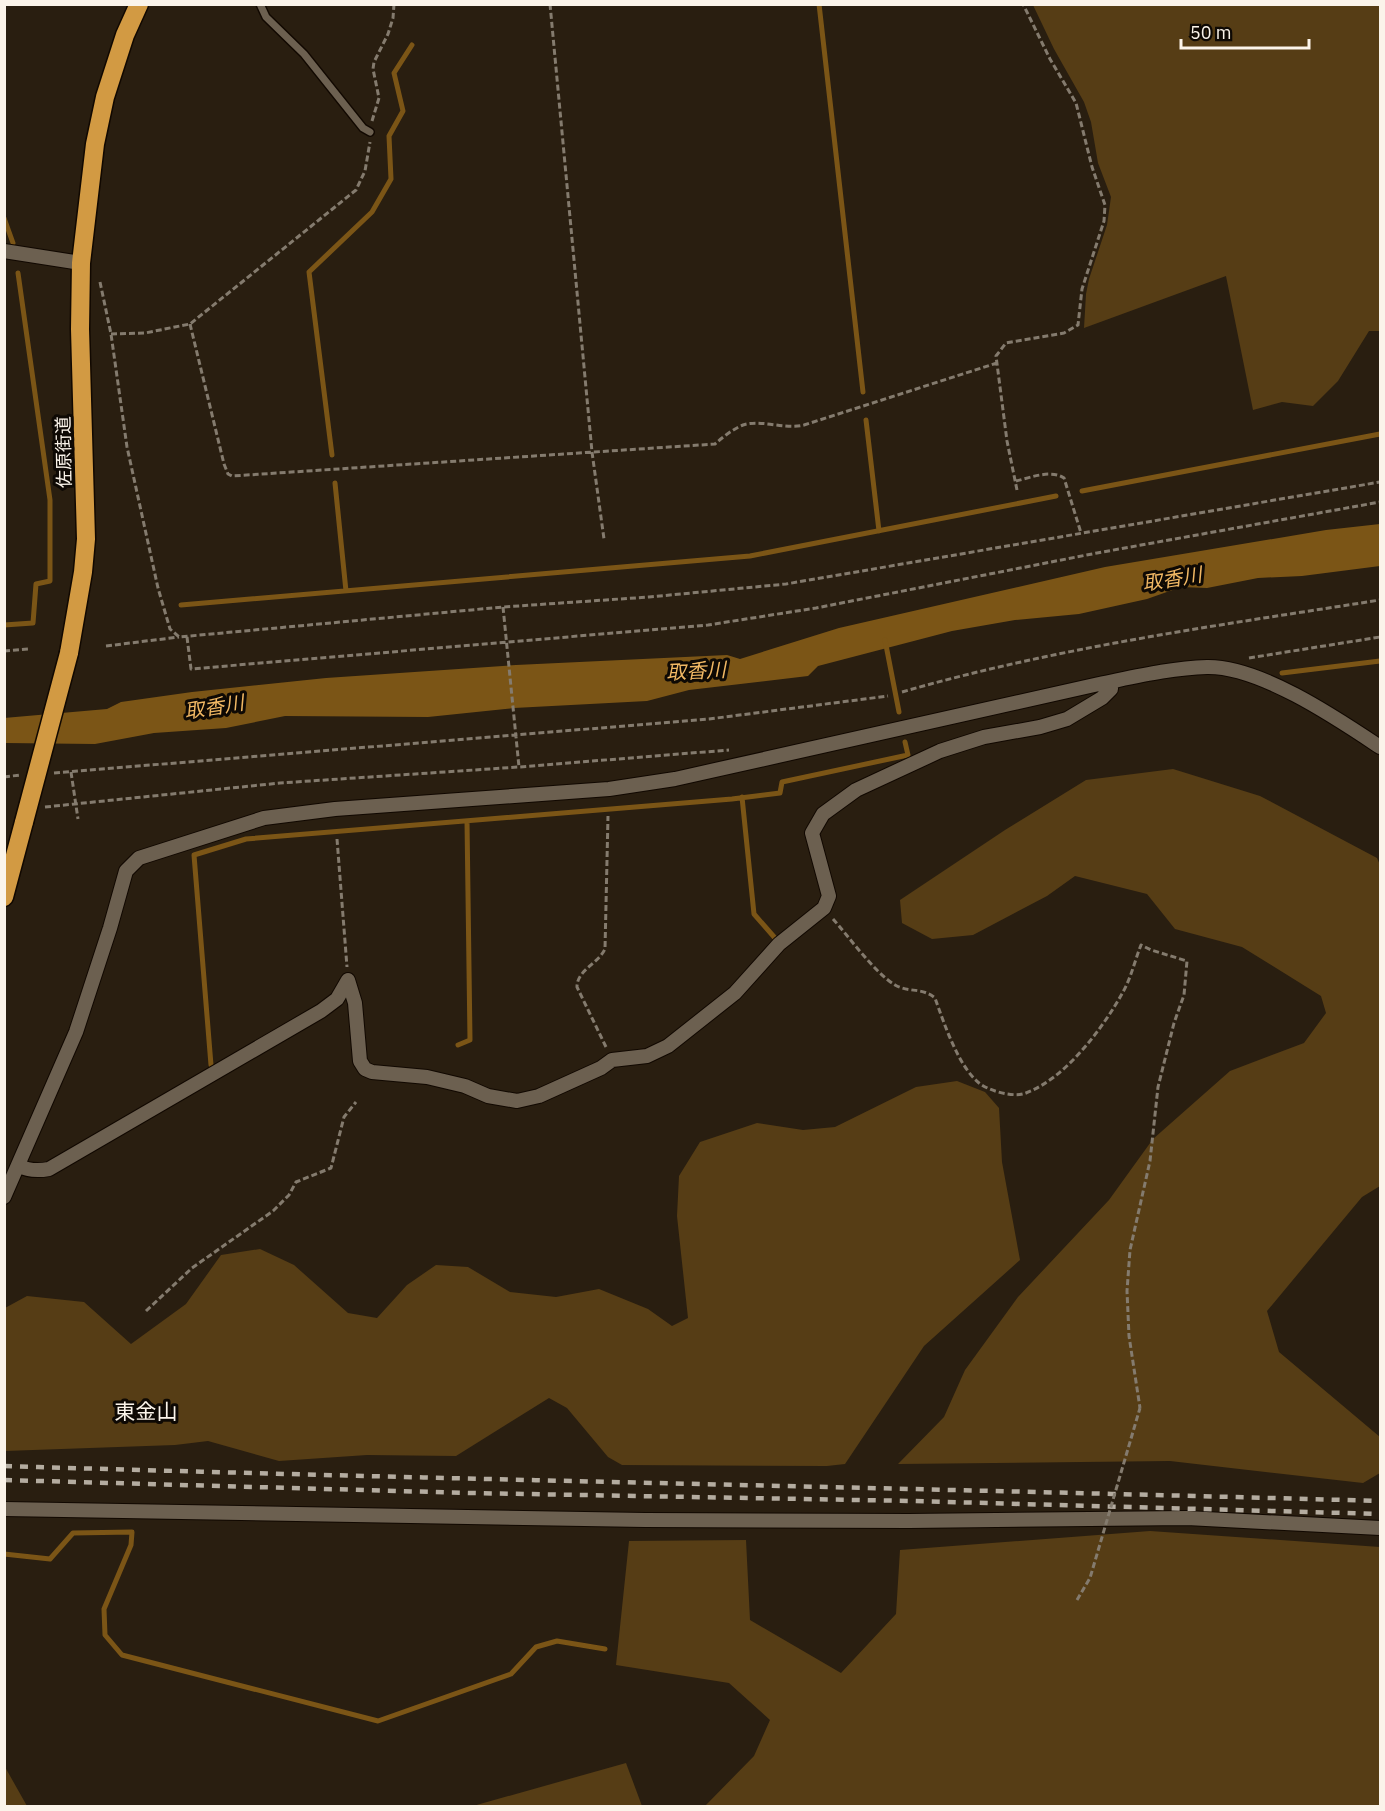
<svg xmlns="http://www.w3.org/2000/svg" width="1385" height="1811" font-family="'IBM Plex Sans','Noto Sans JP',sans-serif">
  <style>
    .green { fill: #563d15 }
    .water { fill: #7b5516 }
    .lines { fill: none; stroke-linecap: round; stroke-linejoin: round }
    .stream { stroke: #7b5516; stroke-width: 5 }
    .lane-casing { stroke: #110800; stroke-width: 10 }
    .street-casing { stroke: #110800; stroke-width: 16 }
    .highway-casing { stroke: #110800; stroke-width: 21 }
    .path { stroke: #847b6e; stroke-width: 3; stroke-dasharray: 6 3; stroke-linecap: butt }
    .lane { stroke: #6c6050; stroke-width: 7 }
    .street { stroke: #6c6050; stroke-width: 14 }
    .highway { stroke: #d29a43; stroke-width: 18 }
    .rail { stroke: #b4aca0; stroke-width: 4.5; stroke-dasharray: 8 8; stroke-linecap: butt }
    .highway-bridge-casing { stroke: #110800; stroke-width: 21; stroke-linecap: butt }
    .path-bridge { stroke: #847b6e; stroke-width: 3; stroke-dasharray: 6 3; stroke-linecap: butt }
    .highway-bridge { stroke: #d29a43; stroke-width: 18 }
    .labels { text-anchor: middle; stroke-width: 6; stroke-linejoin: round; paint-order: stroke }
    .street-label { font-size: 18px; fill: #fbf4ea; stroke: #0e0904 }
    .water-label { font-size: 20px; font-style: italic; fill: #f1b864; stroke: #0e0904 }
    .quarter-label { font-size: 21px; fill: #fbf4ea; stroke: #0e0904 }
  </style>
  <rect width="100%" height="100%" fill="#291e10"/>
  <path class="green" d="M1033,5h347v326h-11l-31,50 -25,25 -31,-4 -29,8 -27,-134 -142,52 2,-34 3,-15 18,-54 4,-28 -13,-34 -7,-41 -7,-20 -30,-53z
    M1173,769l87,27 117,62 3,7v321l-18,11 -95,114 12,41 101,85v36l-17,10 -193,-22 -272,3 46,-47 21,-47 53,-73 91,-97 44,-61 77,-68 74,-28 22,-30 -5,-17 -79,-49 -67,-18 -28,-35 -72,-18 -28,20 -74,39 -41,4 -30,-16 -2,-23 105,-70 81,-50z
    M957,1081l28,11 14,16 3,54 18,98 -96,86 -79,118 -18,2 -205,-1 -14,-8 -41,-49 -18,-10 -93,58 -89,-1 -88,6 -71,-20 -33,4 -170,6v-143l22,-12 57,6 47,42 55,-40 35,-49 39,-6 34,16 54,48 29,5 30,-33 29,-20 32,2 42,25 46,5 43,-8 49,20 24,17 16,-8 -11,-102 2,-40 21,-34 57,-19 46,7 32,-3 81,-40z
    M1150,1531l230,16v259h-675l49,-50 16,-36 -41,-37 -113,-18 13,-124 117,-1 4,80 91,53 55,-59 4,-64z
    M626,1763l16,43h-169z
    M5,1767l22,39h-22z"/>
  <path class="water" d="M1380,524v42l-78,10 -44,2 -51,10 -26,-1 -34,12 -68,15 -64,6 -63,11 -134,35 -10,10 -119,14 -42,11 -133,7 -86,9 -143,-1 -59,12 -72,5 -59,11 -90,-1 -1,-25 103,-9 14,-7 71,-10 134,-14 190,-13 211,-10 13,4 99,-31 266,-61 221,-37z"/>
  <g class="lines">
    <path class="stream" d="M819,4l44,388
      M4,218l9,25
      M866,420l13,111
      M332,455l-23,-183 63,-60 19,-33 -2,-43 14,-25 -9,-38 18,-28
      M335,483l11,108
      M1082,491l298,-57
      M181,605l569,-49 306,-60
      M4,625l29,-2 3,-39 14,-3v-81l-32,-227
      M885,640l14,72
      M1282,673l98,-12
      M742,797l12,117 21,24
      M458,1045l12,-5 -3,-219
      M211,1065l-17,-210 52,-16 486,-40 48,-6 2,-11 126,-27 -3,-13
      M4,1554l46,5 23,-26 59,-1 -1,13 -27,64 1,26 17,20 256,66 133,-47 25,-27 21,-6 48,8"/>
    <g class="lane-casing">
      <path id="lane" d="M260,4l6,13 38,37 59,74 7,4"/>
    </g>
    <g class="street-casing">
      <path id="street" d="M4,251l77,12
        M19,1166c10,5 19,5 30,3l272,-158 16,-12 11,-19 7,23 5,58 5,8 7,3 55,5 38,9 23,10 29,5 22,-5 62,-28 11,-8 35,-4 21,-10 67,-53 44,-49 45,-36 5,-12 -17,-63 11,-19 33,-24 84,-39 44,-14 56,-10 27,-8 35,-21 9,-9v-7
        M4,1197l72,-165 34,-104 16,-57 13,-13 125,-40 71,-9 274,-20 66,-10 424,-95c35,-7 72,-16 108,-17 53,-1 131,52 173,80
        M4,1509l641,11 264,1 278,-3 193,10"/>
    </g>
    <g class="highway-casing">
      <path id="highway" d="M69,653l14,-81 3,-33 -6,-210 1,-66 14,-119 10,-47 20,-62 14,-31
        M4,897l20,-75"/>
    </g>
    <path class="path" d="M550,4l42,448 12,87
      M372,121l7,-23 -6,-29 1,-7 14,-28 5,-16 1,-14
      M100,282l11,52 16,113 31,141 12,41 9,8 324,-30 146,-10 137,-13 594,-102
      M190,324l34,140 4,10 4,2 483,-32c8,-7 18,-15 28,-19 19,-6 41,5 61,0l193,-62
      M111,334l34,-1 45,-9 166,-134 9,-19 5,-29
      M1016,481c13,-3 35,-12 48,-3l17,55
      M1017,490l-10,-49 -11,-85 10,-13 58,-10 14,-8 4,-36 22,-68 1,-16 -13,-38 -16,-64 -26,-44 -27,-55
      M503,607l16,160
      M187,637l4,32 517,-44 108,-17 281,-55 283,-51
      M106,646l73,-9
      M4,651l25,-2
      M1249,658l131,-21
      M902,692c156,-45 319,-67 478,-92
      M71,772l7,47
      M54,773l655,-54 179,-23
      M4,777l16,-2
      M45,807l235,-24 239,-16 210,-17
      M337,839l10,128
      M833,919c16,18 42,54 62,66 14,8 27,2 40,13 9,25 23,68 44,85 10,8 35,15 47,10 40,-15 77,-65 97,-101 8,-14 12,-32 18,-47l10,5 36,11 -3,34 -10,28 -16,64 -8,74 -20,89 -3,41 2,45 11,72
      M606,1047l-29,-60c0,-17 21,-23 28,-38l3,-133
      M146,1311l46,-43 81,-57 16,-16 7,-13 35,-14 13,-51 12,-15"/>
    <use href="#lane" class="lane"/>
    <use href="#street" class="street"/>
    <use href="#highway" class="highway"/>
    <path class="rail" d="M4,1466c459,14 918,22 1376,35
      M4,1480l466,13 444,8 466,13"/>
    <g class="highway-bridge-casing">
      <path id="highway-bridge" d="M24,822l45,-169"/>
    </g>
    <path class="path-bridge" d="M1077,1600l13,-22 50,-170"/>
    <use href="#highway-bridge" class="highway-bridge"/>
  </g>
  <g class="labels">
    <g class="street-label">
      <text transform="translate(64 452) rotate(-91)" y="6">佐原街道</text>
    </g>
    <g class="water-label">
      <text transform="translate(1172 579) rotate(-9)" y="7">取香川</text>
      <text transform="translate(696 671) rotate(-3)" y="7">取香川</text>
      <text transform="translate(214 707) rotate(-9)" y="7">取香川</text>
    </g>
    <g class="quarter-label">
      <text x="146" y="1419">東金山</text>
    </g>
  </g>
  <rect width="1385" height="1811" fill="none" stroke="#fbf4ea" stroke-width="12"/>
  <path d="M1181 39v9h128v-9" fill="none" stroke="#fbf4ea" stroke-width="3"/>
  <text x="1190" y="39" font-size="18" fill="#fbf4ea" stroke="#0e0904" stroke-width="4.5" paint-order="stroke">50 m</text>
</svg>
